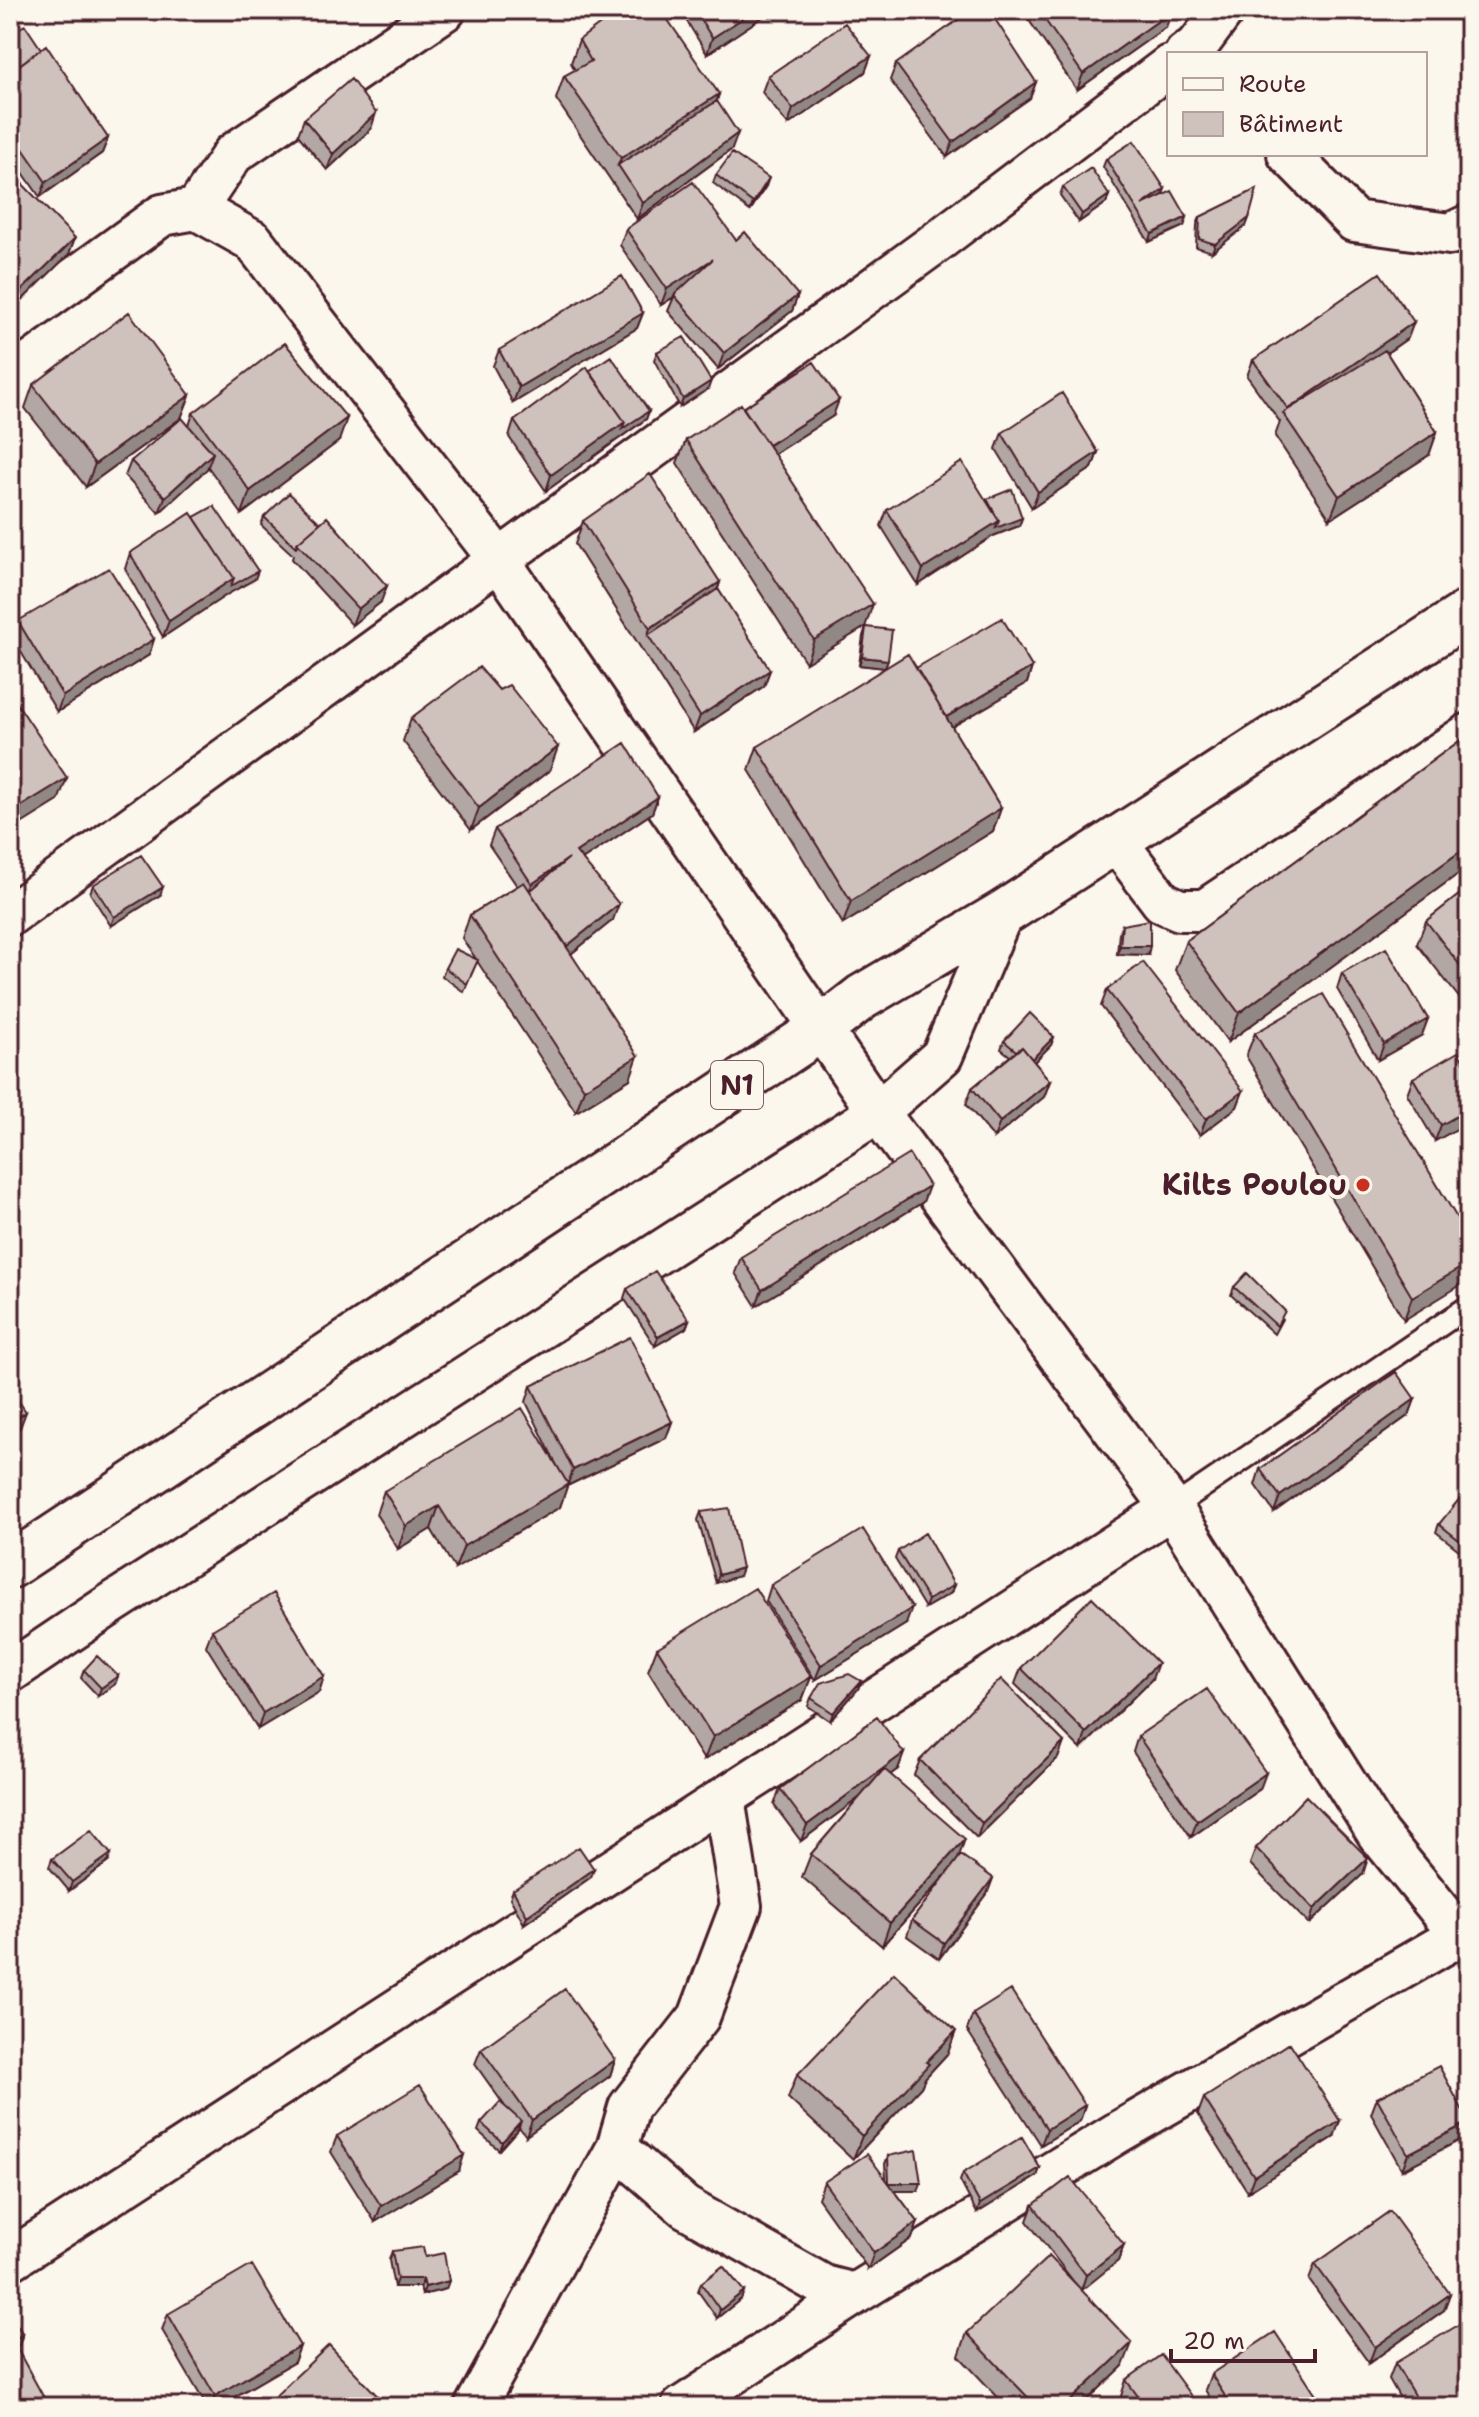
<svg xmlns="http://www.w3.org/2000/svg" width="1479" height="2417" font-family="'Shantell Sans',sans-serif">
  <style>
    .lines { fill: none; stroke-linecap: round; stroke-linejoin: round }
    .service-casing { stroke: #4a1f2b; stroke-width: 26 }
    .minor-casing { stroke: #4a1f2b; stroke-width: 46 }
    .trunk-casing { stroke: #4a1f2b; stroke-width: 50 }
    .service { stroke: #fbf7ec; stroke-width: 20 }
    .minor { stroke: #fbf7ec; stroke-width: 40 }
    .trunk { stroke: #fbf7ec; stroke-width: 44 }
    .wall { fill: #b2a7a2; stroke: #4a1f2b; stroke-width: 2 }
    .shaded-wall { fill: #918884; stroke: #4a1f2b; stroke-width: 2 }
    .building { fill: #cfc2bc; stroke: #4a1f2b; stroke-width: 2 }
    .poi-dot { fill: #c8321e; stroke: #fbf7ec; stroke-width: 3 }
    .labels { text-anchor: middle; stroke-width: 8; stroke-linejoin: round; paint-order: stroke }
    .shield { fill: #fbf7ec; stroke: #7f6065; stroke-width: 2 }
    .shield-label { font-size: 28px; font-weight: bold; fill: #4a1f2b }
    .poi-label { font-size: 30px; font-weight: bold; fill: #4a1f2b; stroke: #fbf7ec; text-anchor: end }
  </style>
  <rect width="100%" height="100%" fill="#fbf7ec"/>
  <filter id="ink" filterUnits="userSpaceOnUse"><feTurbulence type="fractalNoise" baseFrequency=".0125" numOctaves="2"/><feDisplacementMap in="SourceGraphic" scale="16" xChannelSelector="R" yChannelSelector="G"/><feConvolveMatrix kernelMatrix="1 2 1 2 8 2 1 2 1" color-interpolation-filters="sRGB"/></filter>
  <g filter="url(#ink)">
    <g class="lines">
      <g class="service-casing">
        <path id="service" d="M1172,1508l297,-202"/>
      </g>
      <g class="minor-casing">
        <path id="minor" d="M1185,54l13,-9 26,-35
          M1288,154l66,67 96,13 19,-9
          M196,209l37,-55 212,-144
          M10,325l152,-110 34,-6 57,32 246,319 379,552 294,396 206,326 82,101 -343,198 -262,161 -31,-8 -139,-79 -68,-59
          M1116,841l46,61 18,8h25l264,-176
          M10,915l924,-671 235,-178
          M10,1672l101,-68 767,-492 64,-56 60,-142
          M10,2260l1162,-752
          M475,2407l142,-259 12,-41 70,-90 42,-111 -17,-108
          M682,2407l173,-113"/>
      </g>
      <g class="trunk-casing">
        <path id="trunk" d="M10,1566l811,-537 41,-32 140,-83 467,-302"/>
      </g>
      <use href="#service" class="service"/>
      <use href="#minor" class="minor"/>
      <use href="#trunk" class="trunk"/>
    </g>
    <path class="wall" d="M680,10h88l-1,4 -60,40z
      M1025,10h146l-5,17 -89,63 -53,-77z
      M10,34l31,15 67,89 -6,15 -62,44 -30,-43z
      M579,40l140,54 -2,7 15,48 -95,70 -81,-120 8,-23 11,-6 -4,-7z
      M871,56l-6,16 -77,53 -26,-33 6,-16z
      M896,64l140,18 -6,16 -83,59 -57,-77z
      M304,119l67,10 -44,41 -29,-35z
      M1106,159l56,37 25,21 -3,9 -35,16 -46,-75z
      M10,171l59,83 -55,54 -4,-4z
      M716,175l50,11 -16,25 -37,-28z
      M1063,187l46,8 -3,8 -27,19 -19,-27z
      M1200,217l49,1 -3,8 -34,26 -16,-5 1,-22z
      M626,229l110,11 62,55 -6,16 -74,58 -50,-58 6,-14 -13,8 -41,-60z
      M643,313l-6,15 -124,75 -20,-37 6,-16z
      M1408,338l-21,15 50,79 -8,23 -99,64 -55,-83 5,-14 -33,-46 6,-16z
      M657,352l51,37 -28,18 -26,-47z
      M589,371l60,40 -3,8 -100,72 -37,-54 5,-16z
      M33,385l157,10 -9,23 -95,69 -61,-79z
      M743,408l90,8 -59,38 91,173 -59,36 -129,-200 9,-23z
      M193,413l146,28 -97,73 -34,-47 -49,46 -34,-37 6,-15 58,-35z
      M1002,433l96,19 -6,16 -60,40 -36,-59z
      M986,500l36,18 -3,8 -26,10 -75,49 -37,-59 6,-16z
      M194,517l61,62 -27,15 -65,43 -38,-68 5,-16z
      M264,517l56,6 61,79 -29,23 -60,-66 1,-4 -32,-30z
      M583,521l137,61 -2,7 52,81 -6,16 -70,46 -119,-188z
      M18,621l136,18 -5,16 -92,57 -45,-75z
      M866,627l22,33 -3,8 -26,-3 4,-29z
      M1032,667l-5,16 -75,44 49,81 -8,23 -150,93 -94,-154 8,-23 159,-79z
      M411,718l139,52 -79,60 -68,-89z
      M1469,734v132l-241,176 -53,-72 11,-29z
      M658,797l-6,16 -70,47 31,60 -42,34 59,125 -54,33 -99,-151 -13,31 -22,-16 3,-8 31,-9 -14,-21 8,-23 47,-29 -28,-41 6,-16z
      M93,885l67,10 -49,31 -21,-33z
      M1469,887v121l-1,1 -51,-65 9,-23z
      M1122,925l26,30 -31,-1 2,-21z
      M1342,973l80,62 -44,25 -41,-71z
      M1107,990l136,101 -6,16 -37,28 -99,-129z
      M1255,1033l214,205 -65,82 -158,-264z
      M1054,1037l-3,8 -17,17 16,19 -6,16 -50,41 -28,-34 6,-16 38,-32 -9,-7 3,-8z
      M1469,1070v52l-34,19 -28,-47 6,-16z
      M923,1202l-167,104 -21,-33 6,-16z
      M1234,1287l48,32 -8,15 -43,-39z
      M627,1289l62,31 -3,8 -31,18 -31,-48z
      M531,1386l141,36 -6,16 -99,48 -7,21 -105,62 -24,-40 -33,20 -22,-35 8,-23 173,-25 -31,-64z
      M1415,1399l-6,16 -135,97 -19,-27 5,-16z
      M1469,1503v55l-33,-26 3,-8z
      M701,1512l38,64 -23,7 -18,-63z
      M898,1551l56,34 -3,8 -26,15 -30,-49z
      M771,1585l135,39 -91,56 -49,-79z
      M212,1630l112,46 -5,16 -61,37 -52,-83z
      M657,1648l154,29 -9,23 -98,60 -56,-89z
      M1021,1668l131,11 -71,70 -66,-65z
      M84,1670l34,6 -3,8 -17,12 -17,-18z
      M861,1681l-3,8 -28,32 -22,-15 3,-8z
      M1138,1736l122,53 -69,48 -58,-85z
      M1064,1742l-6,16 -81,80 -63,-63 6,-15z
      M904,1753l-6,16 -8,5 68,85 35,19 -6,16 -48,65 -32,-23 5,-16 37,-49 -67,75 -80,-69 9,-23 49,-57 -59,44 -27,-36 6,-16z
      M1256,1848l107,26 -54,50 -59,-60z
      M52,1859l56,3 -39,29 -20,-24z
      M591,1877l-67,47 -14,-26 3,-8z
      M973,2014l112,91 -5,16 -39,24 -74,-115z
      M481,2049l134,11 -5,16 -84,60 -7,-9 -20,23 -21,-19 3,-8 23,-18 -29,-41z
      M948,2053l-23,25 -4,9 -68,72 -65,-61 9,-23z
      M1204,2098l130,39 -86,55 -50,-78z
      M1377,2098l92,23 -5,17 -62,32 -31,-56z
      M337,2136l122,35 -84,51 -44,-70z
      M888,2156l30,35h-23l23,31 -6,16 -44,31 -50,-71 6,-16 62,-3 -1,-15z
      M1040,2168l-3,8 -60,37 -17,-32 3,-8z
      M1033,2205l91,40 -6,16 -37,29 42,76 -43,41h-73l-48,-51 8,-23 110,-47 -50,-65z
      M392,2251l33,6 21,32 -24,6 -2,-8h-26l-5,-27z
      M1315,2264l129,46 -75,53 -60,-83z
      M701,2283l43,8 -3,8 -24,19 -19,-27z
      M168,2314l132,32 -6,16 -77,45h-10l-45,-77z
      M1395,2363l74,44h-64l-16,-28z
      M1211,2374l109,33h-104l-11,-17z
      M1126,2380l73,27h-70l-8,-11z"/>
    <path class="shaded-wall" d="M755,10h13l-1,4 -60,40 5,-16z
      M1172,11l-6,16 -89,63 6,-16z
      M871,56l-6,16 -77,53 5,-16z
      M1036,82l-6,16 -83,59 6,-15z
      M719,94l-8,22 -93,49 3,-7z
      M376,113l-5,16 -44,41 6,-16z
      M738,133l-6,16 -95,70 6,-16z
      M108,138l-6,15 -62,44 6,-15z
      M769,178l-3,8 -16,25 3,-8z
      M1165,189l-3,8 -20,8z
      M1109,195l-3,8 -27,19 3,-8z
      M1187,217l-3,9 -35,16 3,-8z
      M1249,218l-3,8 -34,26 3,-8z
      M75,238l-6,16 -55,54 6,-16z
      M713,259l-5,16 -47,30 6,-16z
      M798,295l-6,16 -74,58 6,-16z
      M643,313l-6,15 -124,75 6,-16z
      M1414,322l-6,16 -120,83 -3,-4 3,-8z
      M711,381l-3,8 -28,18 3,-8z
      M190,395l-9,23 -95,69 9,-23z
      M839,400l-6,16 -75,48 5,-15z
      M649,411l-3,8 -100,72 5,-16 74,-53z
      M347,418l-8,23 -97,73 8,-23z
      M1437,432l-8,23 -99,64 9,-23z
      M1098,452l-6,16 -60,40 6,-16z
      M213,453l-6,16 -48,44 6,-16z
      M1022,518l-3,8 -26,10 -75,49 5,-16 76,-48z
      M258,571l-3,8 -27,15 -65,43 6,-16 65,-43z
      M720,582l-8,23 -64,30 2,-7z
      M387,586l-6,16 -29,23 6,-16z
      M873,604l-8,23 -59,36 8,-23z
      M154,639l-5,16 -92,57 6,-16z
      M862,657l26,3 -3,8 -26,-3z
      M1032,667l-5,16 -91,53 6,-16z
      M770,670l-6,16 -70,46 6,-16z
      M558,747l-8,23 -79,60 8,-22z
      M67,778l-9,23 -48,30v-18z
      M658,797l-6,16 -82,55 6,-16z
      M1001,808l-8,23 -150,93 8,-23z
      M1469,845v21l-241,176 11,-29z
      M569,858l-43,42 6,-16z
      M163,887l-3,8 -49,31 3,-9z
      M619,904l-6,16 -52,42 6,-16z
      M1120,946h30l-2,9 -31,-1z
      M1428,1019l-6,16 -44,25 6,-16z
      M1054,1037l-3,8 -25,25 3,-8z
      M638,1056l-8,23 -54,33 8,-23z
      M1050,1081l-6,16 -50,41 6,-16z
      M1243,1091l-6,16 -37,28 6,-16z
      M1469,1109v13l-34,19 6,-16z
      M929,1186l-6,16 -167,104 6,-16z
      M1469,1263v17l-65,40 8,-23z
      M689,1320l-3,8 -31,18 3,-9z
      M1415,1399l-6,16 -135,97 6,-16z
      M26,1412l-6,16 -10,6v-12z
      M672,1422l-6,16 -99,48 6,-16z
      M568,1484l-8,23 -105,62 9,-23z
      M439,1506l-8,23 -33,20 8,-23z
      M742,1568l-3,8 -23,7 3,-8z
      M954,1585l-3,8 -26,15 3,-8z
      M912,1608l-6,16 -91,56 6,-15z
      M1158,1663l-6,16 -71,70 5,-16z
      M118,1676l-3,8 -17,12 3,-8z
      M324,1676l-5,16 -61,37 5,-16z
      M811,1677l-9,23 -98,60 9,-23z
      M861,1681l-3,8 -28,32 3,-8z
      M1064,1742l-6,16 -81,80 5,-15z
      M904,1753l-6,16 -97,72 6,-16z
      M1266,1773l-6,16 -69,48 6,-16z
      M965,1839l-8,23 -75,84 8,-23z
      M111,1854l-3,8 -39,29 3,-9z
      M1368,1858l-5,16 -54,50 5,-15z
      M594,1869l-3,8 -67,47 3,-8z
      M993,1878l-6,16 -48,65 5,-16z
      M956,2031l-8,22 -23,25 -4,9 -68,72 9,-23 64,-74z
      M615,2060l-5,16 -84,60 6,-16z
      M1085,2105l-5,16 -39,24 6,-16z
      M521,2121l-3,8 -19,21 3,-8z
      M1340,2121l-6,16 -86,55 6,-16z
      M1469,2122l-5,16 -62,32 6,-16z
      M464,2155l-5,16 -84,51 6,-16z
      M1040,2168l-3,8 -60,37 3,-9z
      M889,2183h32l-3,8h-32z
      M918,2222l-6,16 -44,31 6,-16z
      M1124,2245l-6,16 -37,30 5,-16z
      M397,2279h26l-3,8h-26z
      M449,2281l-3,8 -24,6 3,-8z
      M744,2291l-3,8 -24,19 3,-8z
      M1450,2294l-6,16 -75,53 6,-16z
      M23,2334l-6,16 -7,5v-13z
      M1132,2343l-9,23 -43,41h-16z
      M300,2346l-6,16 -77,45h-6l4,-11z
      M1469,2396v11h-18z"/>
    <path class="building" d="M619,10h42l58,84 -98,64 -57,-82 27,-15 -12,-21z
      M695,10h60l-43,28z
      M972,10h17l47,72 -83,60 -57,-78z
      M1038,10h133l1,1 -89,63z
      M845,23l26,33 -78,53 -25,-33z
      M25,25l16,24 -31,23v-38z
      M46,45l62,93 -62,44 -36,-52v-58z
      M351,79l25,34 -43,41 -29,-35z
      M717,101l21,32 -95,70 -25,-38z
      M1134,141l31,48 -23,16 30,-14 15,26 -35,17 -46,-75z
      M732,153l37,25 -16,25 -37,-28z
      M1091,168l18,27 -27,19 -19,-27z
      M10,171l65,67 -55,54 -10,-10z
      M693,182l43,58 9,-8 53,63 -74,58 -50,-58 39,-36 -46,30 -41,-60z
      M1257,189l-8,29 -34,26 -16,-5 1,-22z
      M1380,273l34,49 -126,87 -35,-49z
      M622,276l21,37 -124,74 -20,-37z
      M129,312l61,83 -95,69 -62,-79z
      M684,337l27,44 -28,18 -26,-47z
      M285,343l62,75 -97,73 -57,-78z
      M1385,350l52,82 -98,64 -56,-83z
      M611,356l38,55 -27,18 3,-7 -36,-51z
      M814,362l25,38 -71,45 -25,-37z
      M587,367l38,55 -74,53 -37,-54z
      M1062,393l36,59 -60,40 -36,-59z
      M741,404l132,200 -59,36 -128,-200z
      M182,418l31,35 -48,44 -34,-36z
      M962,462l37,59 -76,48 -36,-59z
      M650,474l70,108 -70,46 -67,-107z
      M1012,489l10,29 -26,10 3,-7 -12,-22z
      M289,493l31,30 -23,20 -1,4 -32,-30z
      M214,506l44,65 -27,15 3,-8 -40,-61z
      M191,513l43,65 -65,43 -39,-68z
      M327,517l60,69 -29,23 -61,-66z
      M109,568l45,71 -91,57 -45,-75z
      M718,589l52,81 -70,46 -52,-81z
      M1002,618l30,49 -86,50 -30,-49z
      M866,627l26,3 -4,30 -26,-3z
      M908,654l93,154 -150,93 -94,-154z
      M479,667l20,23 10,-5 49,62 -79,61 -68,-90z
      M10,693l57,85 -57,35z
      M1469,734v111l-230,168 -53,-72z
      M625,743l33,54 -82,55 43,52 -52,42 -37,-55 39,-33 -37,26 -37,-55z
      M141,855l22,32 -49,30 -21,-32z
      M524,882l114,174 -54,33 -114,-174z
      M1469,887v90l-43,-56z
      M1150,920v26h-30l2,-21z
      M1386,948l42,71 -44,25 -42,-71z
      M455,949l23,11 -11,24 -22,-16z
      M1143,962l100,129 -37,28 -99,-129z
      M1323,994l146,244v25l-57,34 -157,-264z
      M1030,1013l24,24 -22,22 -10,-12 -6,4 -12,-10z
      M1022,1047l28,34 -50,41 -28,-34z
      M1458,1052l11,18v39l-28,16 -28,-47z
      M909,1154l20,32 -167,104 -21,-33z
      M655,1271l34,49 -31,17 -31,-48z
      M1247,1273l38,38 -8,15 -43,-39z
      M630,1337l42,85 -99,48 -42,-84z
      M1396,1372l19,27 -135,97 -20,-27z
      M10,1388l16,24 -16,10z
      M522,1408l46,76 -104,62 -25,-40 -33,20 -22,-35z
      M1461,1497l8,6v45l-30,-24z
      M729,1508l13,60 -23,7 -18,-63z
      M863,1529l49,79 -91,57 -50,-80z
      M925,1533l29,52 -26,15 -30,-49z
      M755,1588l56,89 -98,60 -56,-89z
      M274,1593l50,83 -61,37 -51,-83z
      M1092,1597l66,66 -72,70 -65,-65z
      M97,1656l21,20 -17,12 -17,-18z
      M849,1674l12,7 -28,32 -22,-15 9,-15z
      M1001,1679l63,63 -82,81 -62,-63z
      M1207,1689l59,84 -69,48 -59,-85z
      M877,1717l27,36 -97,72 -27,-36z
      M10,1722l5,7 -5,3z
      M884,1769l81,70 -75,84 -79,-69z
      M1306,1796l62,62 -54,51 -58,-61z
      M91,1830l20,24 -39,28 -20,-23z
      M579,1847l15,22 -67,47 -14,-26z
      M961,1855l32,23 -49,65 -32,-23z
      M894,1973l62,58 -30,31 3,2 -67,72 -65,-61z
      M565,1989l50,71 -83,60 -51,-71z
      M1011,1990l74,115 -38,24 -74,-115z
      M1290,2043l50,78 -86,55 -50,-78z
      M1439,2066l30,56 -61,32 -31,-56z
      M420,2085l44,70 -83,51 -44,-70z
      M500,2102l21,19 -19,21 -21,-19z
      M1022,2137l18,31 -60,36 -17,-31z
      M916,2150l5,33h-32l-1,-27z
      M867,2154l51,68 -44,31 -50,-71z
      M1070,2177l54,68 -38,30 -53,-70z
      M1390,2211l60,83 -75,53 -60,-83z
      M423,2247l2,10 19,-4 5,28 -24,6 -2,-8h-26l-5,-28z
      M1049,2256l83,87 -68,64h-27l-70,-74z
      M252,2265l48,81 -85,50 -47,-82z
      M723,2266l21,25 -24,19 -19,-27z
      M10,2315l13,19 -13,8z
      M1465,2321l4,6v69l-18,11h-30l-26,-44z
      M1275,2332l46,70 -7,5h-82l-21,-33z
      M329,2345l59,62h-114l-5,-5z
      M16,2347l33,60h-39v-57z
      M1161,2355l38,52h-53l-20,-27z"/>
  </g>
  <circle class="poi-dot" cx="1363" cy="1185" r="8"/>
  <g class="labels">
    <rect class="shield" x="711" y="1061" width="52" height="48" rx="6"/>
    <g class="shield-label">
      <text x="737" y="1095">N1</text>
    </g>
    <g class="poi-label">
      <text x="1347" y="1195">Kilts Poulou</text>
    </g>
  </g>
  <rect width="1479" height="2417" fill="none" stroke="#fbf7ec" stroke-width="40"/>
  <rect x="20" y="20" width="1439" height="2377" fill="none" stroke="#4a1f2b" stroke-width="3" filter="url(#ink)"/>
  <rect x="1167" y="52" width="260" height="104" fill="#fbf7ec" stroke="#b4a19f" stroke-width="2"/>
  <rect x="1183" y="78" width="40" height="12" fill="#fbf7ec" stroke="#b4a19f" stroke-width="2"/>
  <text x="1239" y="92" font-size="24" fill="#4a1f2b">Route</text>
  <rect x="1183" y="112" width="40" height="24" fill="#cfc2bc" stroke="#b4a19f" stroke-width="2"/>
  <text x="1239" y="132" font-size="24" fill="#4a1f2b">Bâtiment</text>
  <path d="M1171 2349v12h144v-12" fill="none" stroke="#4a1f2b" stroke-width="4"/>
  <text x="1183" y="2349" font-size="24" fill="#4a1f2b" stroke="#fbf7ec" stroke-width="6" paint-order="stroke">20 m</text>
</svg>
